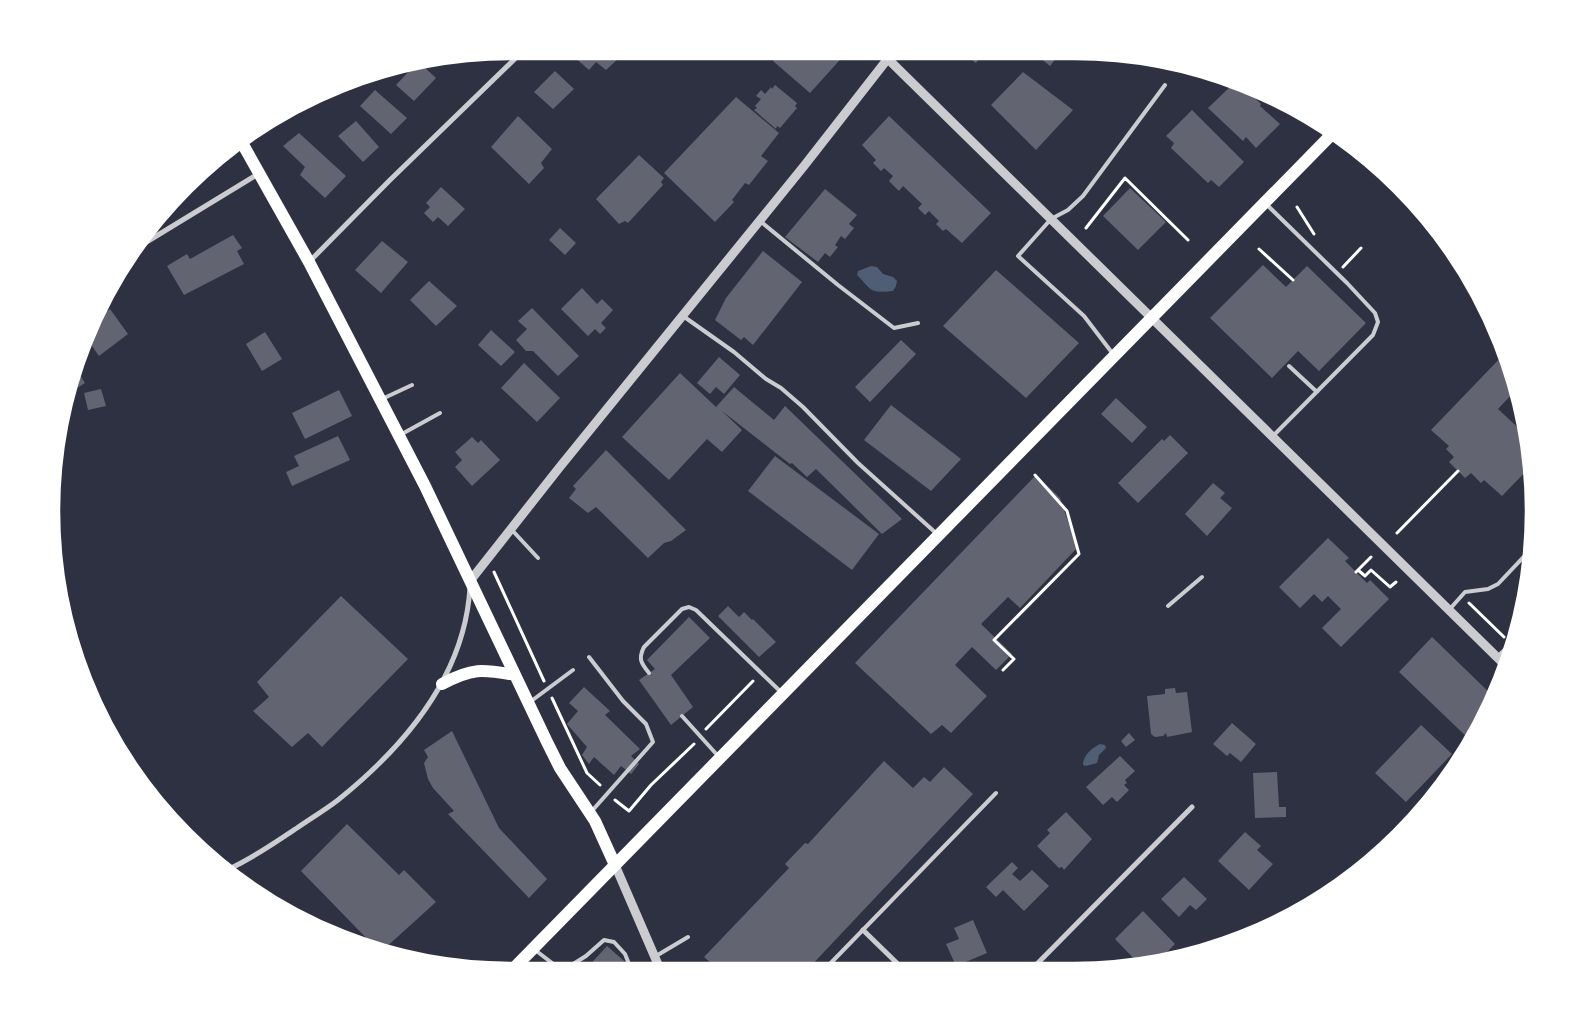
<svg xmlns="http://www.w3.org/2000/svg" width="1585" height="1022" font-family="Manrope,sans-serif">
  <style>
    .water { fill: #4f5d75 }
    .building { fill: #626471 }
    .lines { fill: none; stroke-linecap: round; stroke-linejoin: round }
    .path { stroke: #fff; stroke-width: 3 }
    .service { stroke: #caccd0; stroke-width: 4 }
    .minor { stroke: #caccd0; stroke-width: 5 }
    .tertiary { stroke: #caccd0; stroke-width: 9 }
    .primary { stroke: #fff; stroke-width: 12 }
    .rim { fill: none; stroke: #fff; stroke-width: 2.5 }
  </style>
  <rect width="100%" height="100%" fill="#2d3142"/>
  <path class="water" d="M871,266l6,1 6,7 10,3 4,4 -1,5 -3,5c-24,3 -22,-2 -36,-16l1,-4z
    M1100,744l5,1 1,3 -7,7 -2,8 -11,3 -3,-1c0,-10 9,-17 17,-21z"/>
  <path class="building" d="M573,50l40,1 7,6 -14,13 -10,-8 -7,8 -17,-15z
    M782,52h65l-37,41 -37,-32z
    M963,53h20l-7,10z
    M1034,53h26l-10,13z
    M422,65l14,13 -22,23 -18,-16 18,-19z
    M555,71l19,18 -21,20 -19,-17z
    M1023,72l50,38 -37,40 -45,-45z
    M775,85l22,18 -2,3 2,2 -17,20 -3,-2 -1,3 -22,-19 3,-2 -2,-2 6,-7 -5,-3 5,-6 4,4 6,-7 1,2z
    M1232,85l5,6 6,-5 18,18 -1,2 20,18 -24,24 -10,-11 -3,4 -35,-33z
    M375,90l32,28 -16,16 -31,-28z
    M736,97l43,36 -18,23 7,5 -19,24 -4,-2 -13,17 2,2 -19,20 -51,-49z
    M1192,110l52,52 -25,25 -8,-7 -3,3 -37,-35 3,-5 -8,-7z
    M518,116l34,33 -11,14 3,5 -15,16 -38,-37z
    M889,116l102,97 -29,30 -16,-14 -3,2 -7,-7 3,-3 -10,-10 -4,4 -7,-7 4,-4 -19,-18 -4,5 -10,-10 4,-5 -9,-8 -3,3 -8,-8 3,-3 -14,-15z
    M356,121l23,26 -16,15 -25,-26z
    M299,133l47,43 -21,22 -25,-23 5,-8 -22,-21z
    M639,155l25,23 -3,4 2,3 -35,38 -3,-2 -6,3 -23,-25z
    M441,187l24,22 -17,17 -10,-9 -5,5 -9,-9 6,-6 -4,-4z
    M1130,188l36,34 -28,28 -35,-34z
    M825,189l32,26 -8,9 5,4 -9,11 -4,-3 -6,9 3,2 -8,10 -5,-4 -7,9 -33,-25z
    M560,228l16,15 -11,12 -16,-15z
    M233,235l9,13 -5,3 7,13 -60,31 -17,-29 20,-12 3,5z
    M382,241l26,21 -27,31 -26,-23z
    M763,251l39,31 -49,63 -9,-8 -3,3 -26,-20 11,-22z
    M1263,265l23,22 21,-21 59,57 -47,48 -21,-20 -26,27 -62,-60z
    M996,270l83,73 -53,55 -83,-72z
    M429,281l28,25 -21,20 -26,-26z
    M582,288l15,16 5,-5 11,11 -12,13 5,5 -6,6 -5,-5 -7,7 -27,-27z
    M532,308l47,48 -21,20 -25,-25h-7l-10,-11 11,-11 -9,-8z
    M110,309l18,25 -29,22 -12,-17 12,-22z
    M491,330l24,22 -14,14 -23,-21z
    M265,332l17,27 -20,12 -16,-27z
    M901,340l15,14 -46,48 -15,-15z
    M1506,352l5,11 7,33 -4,-4 -16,17 28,26 1,-2 4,18 1,14 -30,31 -18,-16 -3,3 -10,-10 -6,5 -16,-16 5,-5 -8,-8 3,-3 -18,-16z
    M719,357l21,18 -16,19 -8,-7 -6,7 -13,-11z
    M524,363l36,35 -23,24 -36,-34z
    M74,366l11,17 -16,10 1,-5z
    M680,373l36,34 18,-20 40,33 11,-14 117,113 -20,15 -66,-65 -9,8 -15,-14 -2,1 -68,-53 20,19 -20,22 -15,-13 -38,41 -47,-43z
    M101,389l5,17 -18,4 -4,-17z
    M339,390l13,26 -47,23 -13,-26z
    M1116,398l31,29 -15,16 -31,-29z
    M891,405l70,54 -30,32 -67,-51z
    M1170,435l18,18 -50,50 -20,-20 44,-44 2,2z
    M338,436l12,24 -58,26 -6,-14 13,-6 -5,-10z
    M472,437l6,6 3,-3 19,20 -28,26 -17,-19 7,-7 -7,-8z
    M606,450l80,80 -15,11 -7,2 -16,15 -52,-51 -8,6 -19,-15 7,-9 -3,-3z
    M775,456l104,78 -27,36 -104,-79z
    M1036,475l24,23 17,50 -57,60 -12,-11 -27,27 31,30 -16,16 -24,-23 -17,18 32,31 -36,37 -9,-8 -11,9 -76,-71z
    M1213,483l12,10 -5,5 12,10 -25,28 -22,-22z
    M1328,538l21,20 -4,3 22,22 3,-3 19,19 -48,48 -19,-19 19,-19 -13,-13 -6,6 -8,-8 -14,14 -21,-21z
    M341,596l67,63 -86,88 -14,-14 -16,14 -39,-36 16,-14 -12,-15z
    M728,606l11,11 5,-5 8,8 1,-1 23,23 -17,15 -41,-41z
    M689,617l21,21 -39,37 22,32 -22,18 -32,-45 16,-11 -8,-9z
    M1432,637l62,60 -7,18 -16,26 -72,-69z
    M584,687l26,24 -5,4 35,34 -9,7 8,8 -8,10 -10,-8 -7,9 -20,-18 -5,7 -7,-9 5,-8 -20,-23 11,-13 -9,-8z
    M1175,688l1,5 11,-1 5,40 -25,5 -1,-4 -3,3 -8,1 -4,-3 -4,-38 18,-2v-5z
    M1232,723l24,21 -15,18 -11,-9 -3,3 -14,-12z
    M1421,725l31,29 -46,48 -31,-29z
    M452,731l47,97 48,51 -18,19 -81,-84 6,-3 -21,-23 -5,-9 -4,-16 4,-6 -4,-7z
    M1129,733l6,7 -9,7 -5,-6z
    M1120,756l15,15 -10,9 2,3 -3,2 5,5 -12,12 -5,-5 -9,8 -17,-18z
    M884,761l29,27 11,-11 6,5 14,-15 29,27 -166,176 -89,-1 -14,-12 85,-89 -4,-4 20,-21 3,1z
    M1277,772l2,35h7v10l-31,1 -2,-45z
    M1066,812l26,27 -28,31 -2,-3 -3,1 -22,-22 13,-13 -3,-3z
    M347,824l52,51 5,-5 32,32 -53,48 -7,-2 -75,-77z
    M1245,832l16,14 -4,4 16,14 -24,26 -31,-29z
    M1012,862l6,6 -6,6 8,7 12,-11 17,16 -25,25 -21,-21 -7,7 -10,-10z
    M1184,877l23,22 -11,11 -6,-5 -11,12 -18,-18z
    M1143,911l32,33 -12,12 -3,-3 -10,10 -10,2 -25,-26z
    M973,920l14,33 -31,13 -10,-22 13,-5 -5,-11z
    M607,946l24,21 -2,2h-43z"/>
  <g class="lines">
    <path class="path" d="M1297,207l17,27
      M1086,228l39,-50 63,62
      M1259,249l34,31
      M1343,267l18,-19
      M1397,533l61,-62
      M1358,570l7,6 6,-6 19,17 6,-5
      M494,572l50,109
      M1356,572l15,-15
      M1469,603l35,34
      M1003,670l11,-11 -20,-19 85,-86 -12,-43 -32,-36
      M552,698l35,75 13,12
      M706,729l47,-48
      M615,800l14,11 22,-26 43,-41"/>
    <path class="service" d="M1266,204l81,79 28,30 3,9 -5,13 -101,102
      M760,221l78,64 56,43 24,-5
      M683,316l51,36 32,27 15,9 22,19 55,56 79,71
      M1113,354l-29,-38 -66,-60 33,-37 17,-9 15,-14 82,-111
      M1289,366l28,26
      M382,399l30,-14
      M400,435l40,-22
      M511,529l27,29
      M1168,606l34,-29
      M1449,610l16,-18 23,-3 10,-5 35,-37
      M589,657l34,44 23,23 7,18 -62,70
      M1497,657l20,-19
      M649,673c-8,-10 -11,-14 -5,-26l38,-38 7,-2 7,3 85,82
      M530,702l43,-32
      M682,716l37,41
      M535,950l25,19
      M656,956l32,-19
      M565,969l21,-13 18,-16 10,2 11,12 6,15
      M824,970l172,-177"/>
    <path class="minor" d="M882,52l6,7
      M135,249l123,-75
      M309,262l81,-82 134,-130
      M225,871c26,-12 48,-27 72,-43 13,-9 28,-18 41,-28 66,-53 127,-125 132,-213
      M863,930l41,40
      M1030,971l162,-164"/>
    <path class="tertiary" d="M888,59l618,607
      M470,581l89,-113 245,-302 89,-114
      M615,865l45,104"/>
    <path class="primary" d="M241,141l68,121 116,224 122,256 13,26 35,53 20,44
      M442,684c30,-16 40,-15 73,-9
      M514,968l819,-835"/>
  </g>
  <path d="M0 0H1585V1022H0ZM511 59H1074A452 452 0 0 1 1526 511V511A452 452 0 0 1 1074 963H511A452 452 0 0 1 59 511V511A452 452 0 0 1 511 59Z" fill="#fff" fill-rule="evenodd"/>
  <path class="rim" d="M511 59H1074A452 452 0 0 1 1526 511V511A452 452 0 0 1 1074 963H511A452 452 0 0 1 59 511V511A452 452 0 0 1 511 59Z"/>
</svg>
